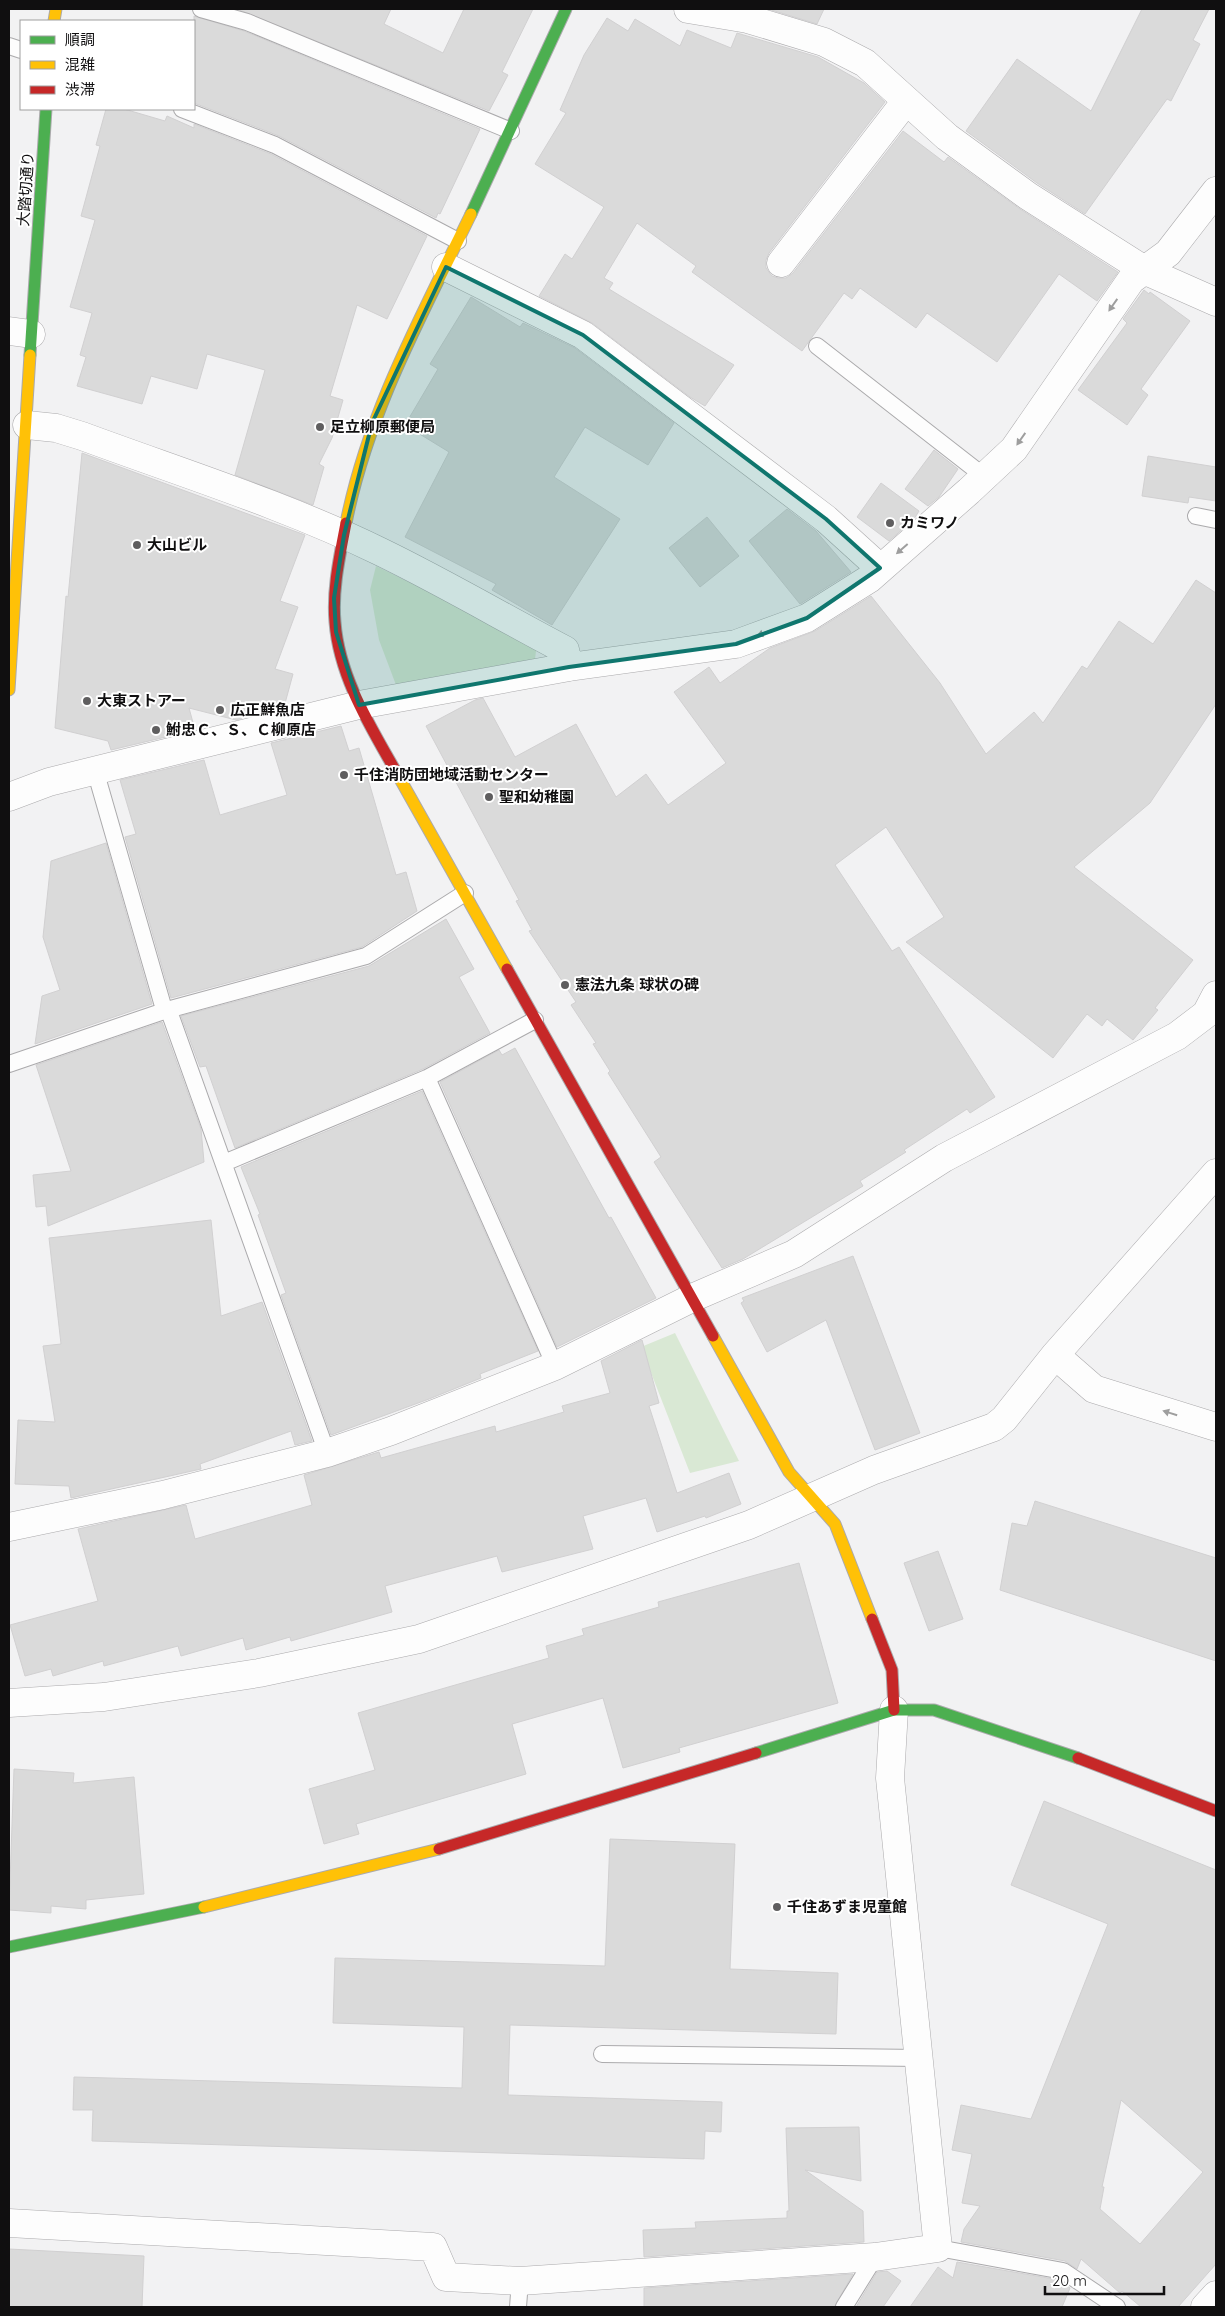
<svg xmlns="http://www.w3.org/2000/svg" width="1225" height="2316" font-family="Quicksand,'Noto Sans JP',sans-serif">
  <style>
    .green { fill: #d9e8d4 }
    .building { fill: #dadada; stroke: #d1d0d1; fill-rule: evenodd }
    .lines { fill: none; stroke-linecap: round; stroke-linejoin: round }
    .lane-casing { stroke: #abaaac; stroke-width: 18 }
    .street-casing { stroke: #abaaac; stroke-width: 29 }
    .fast-casing { stroke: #abaaac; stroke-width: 13 }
    .slow-casing { stroke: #abaaac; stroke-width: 13 }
    .jam-casing { stroke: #abaaac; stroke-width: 13 }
    .lane { stroke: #fdfdfd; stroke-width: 16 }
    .street { stroke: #fdfdfd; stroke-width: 28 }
    .fast { stroke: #4caf50; stroke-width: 11 }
    .slow { stroke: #ffc107; stroke-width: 11 }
    .jam { stroke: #c62828; stroke-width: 11 }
    .oneway { fill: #9e9e9e }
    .marked { fill: #0f766e; fill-opacity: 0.2; stroke: #0f766e; stroke-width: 4; stroke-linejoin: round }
    .poi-dot { fill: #5f5e5f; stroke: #fff; stroke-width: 2 }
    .labels { text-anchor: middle; stroke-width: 4; stroke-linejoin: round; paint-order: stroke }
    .street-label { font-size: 15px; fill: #100f10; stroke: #fff }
    .poi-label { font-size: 15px; font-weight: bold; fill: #100f10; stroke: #fff; text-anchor: start }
  </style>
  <rect width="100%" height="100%" fill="#f2f2f3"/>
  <path class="green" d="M376,566l161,78 -2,15 -139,26 -17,-45 -9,-50z
    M675,1333l64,128 -49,12 -49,-126z"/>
  <path class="building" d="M237,9h154l-7,15 59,29 21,-44h69l-31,63 6,3 -19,36z
    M768,9h56l-7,15z
    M1142,9h67l-16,31 7,4 -29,57 -4,-2 -82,115 -48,-31 -71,-52 51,-72 74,52z
    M194,16l50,15 236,98 -40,85 -2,-1 -2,5 -157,-82 -85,-33z
    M607,18l21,13 7,-12 45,27 7,-16 44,18 6,-15 81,24 46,26 21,19 -116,151 -3,7v8l6,8 6,2h8l7,-5 110,-142 41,31 4,-5 72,52 98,63 -21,29 -38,-27 -62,88 -70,-49 -11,15 -56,-40 -8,11 -8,-6 -42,58 -110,-79 4,-6 -59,-43 -33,55 9,5 -4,6 125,76 -29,41 -15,-9 -98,-74 -53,-27 26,-42 7,5 32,-52 -69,-43 31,-51 -6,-3 24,-55z
    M106,109h18l41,12 2,-5 27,12v-4l77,30 156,82 -40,83 -30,-14 -27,91 13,4 -11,38 -13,26 5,3 -11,38 -78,-30 30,-105 -58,-16 -10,35 -46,-13 -9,28 -65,-18 9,-29 -6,-2 12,-42 -22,-6 25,-87 -14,-4 19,-70 -4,-1z
    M1144,290l5,4 1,-2 40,29 -49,68 7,6 -21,30 -49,-35 49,-67 -4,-4z
    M471,297l49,30 3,-4 52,25 99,75 -26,42 -63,-38 -31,50 66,42 -68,106 -60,-35 4,-6 -91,-47 44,-85 -44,-27 33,-56 -8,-5z
    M934,450l24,19 -19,28 -11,9 -23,-17z
    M82,453l223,82 -25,66 18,6 -23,62 18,5 -9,33 -48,13 -47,-12 6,22 -84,20 -3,-9 -53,-13 11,-132 2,1z
    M1148,456l68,11v34l-27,-4 -1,6 -46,-7z
    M881,483l38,28 -5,8 -25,22 -32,-24z
    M787,509l29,22 35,41 -51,32 -51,-63z
    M707,517l32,39 -39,31 -31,-39z
    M1196,580l20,13v111l-66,99 -76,64 119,93 -38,48 3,2 -25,30 -26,-21 -5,7 -15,-12 -34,44 -147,-116 38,-25 -58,-90 -51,38 57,86 7,-4 96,150 -25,16 -3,-4 -63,41 2,2 -46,29 3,5 -120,73 -21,9 -68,-106 7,-5 -53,-84 2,-2 -17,-27 3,-1 -25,-38 5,-3 -47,-71 3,-1 -16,-29 3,-1 -93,-174 49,-26 8,-2 32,59 61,-33 40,73 30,-23 22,31 58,-42 -52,-71 35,-25 11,16 50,-35 45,-17 56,-35 69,87 46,71 48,-42 9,11 39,-57 5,3 32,-48 34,23z
    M341,726l8,25 10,-3 37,127 10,-3 11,39 -55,36 -191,51 -46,-161 11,-3 -16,-54 84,-20 16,55 67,-20 -16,-52z
    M106,843l46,161 -117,40 7,-48 18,-6 -17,-53 8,-76z
    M446,919l28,50 -15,8 31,56 -67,36 -188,79 -29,-82 -6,1 -19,-51 188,-50z
    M162,1022l39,107 3,33 -156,64 -2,-20 -10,1 -3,-32 38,-4 -35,-106z
    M515,1048l94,170 2,-1 45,81 -99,49 -117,-265 59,-32 3,5z
    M422,1091l116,260 -58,23 1,4 -52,21 -98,36 -50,-140 5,-2 -28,-78 2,-1 -19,-47z
    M211,1220l10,96 41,-14 50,139 -17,4 -4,-14 -91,33 1,5 -130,29 -2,-12 -54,-2 3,-64 37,2 -12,-76 18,-2 -12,-106z
    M853,1256l67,177 -45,17 -49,-130 -59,32 -26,-49 3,-2 -2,-3z
    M642,1340l17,63 -10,3 28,87 52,-20 12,31 -35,14 -1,-2 -48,16 -11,-34 -63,18 10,33 -91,23 -5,-16 -112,30 7,26 -101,29 -1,-4 -44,13 -3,-12 -62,18 -3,-10 -74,20 -1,-5 -50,15 -2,-7 -26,7 -15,-51 88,-24 -20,-72 108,-24 9,34 117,-34 -8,-30 75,-23 2,6 114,-32 1,6 68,-20 -2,-6 48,-13 -9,-32z
    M1035,1501l181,57v103l-216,-71 12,-67 15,3z
    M938,1551l25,68 -34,12 -25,-68z
    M799,1563l39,140 -159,45 1,4 -57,16 -20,-70 -91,26 14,50 -170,50 3,10 -35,10 -15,-55 66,-19 -17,-57 191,-55 -3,-12 38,-11 -2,-6 77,-22 -1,-5z
    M14,1769l60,4 -1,10 61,-6 10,117 -58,6v9l-35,-3v7l-42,-3z
    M1044,1801l172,69v394l-38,43h-37l-19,-16 -2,2 -39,-34 -4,10 -12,-8 -104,-19 3,-13 16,-23 -18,-3 10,-49 -20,-4 9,-45 70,14 77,-195 -97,-39zM1121,2100l82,72 -63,72 -40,-35 4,-22h-2z
    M610,1839l125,5 -5,125 108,4 -2,61 -326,-9 -2,70 214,7 -1,30 -16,-1 -1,28 -612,-18 1,-31h-20l1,-33 388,11 2,-61 -131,-4 2,-65 270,8z
    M859,2127l2,54 -56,-11 58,41 1,31 -220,15 -1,-27 53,-2 -1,-6 92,-4v-7h2l-3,-83z
    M9,2249l135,7 -2,51h-133z
    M957,2262l102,18 11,8 -8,19h-152l28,-40 15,11z
    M887,2271l14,10 -18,26h-27l21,-35z
    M853,2274l-19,33h-190v-19z"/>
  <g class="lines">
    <g class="lane-casing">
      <path id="lane" d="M201,9l46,13 264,109
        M9,46l12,4
        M182,109l93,36 183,96
        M817,346l168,131
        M1196,516l20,4
        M95,770l68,236 7,8 157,439
        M9,1064l158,-54 199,-54 99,-63
        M427,1078l128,288
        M224,1163l203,-85 108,-58
        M602,2054l317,4
        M938,2248l125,23 54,36
        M518,2307l2,-26
        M844,2307l31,-50"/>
    </g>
    <g class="street-casing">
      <path id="street" d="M688,9l60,10 76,23 41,21 82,74 81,59 118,75 70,31
        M781,263l125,-162
        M446,267l137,68 243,184 54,49
        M9,331l22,3
        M27,425l29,3 26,8c100,37 203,69 299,116 62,30 123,66 184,98l4,17
        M9,797l40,-15 310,-77 210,-38 167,-23 71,-26 62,-39 100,-88 45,-42 117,-169 37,-27 48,-62
        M1055,1355l39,34 122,38
        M9,1527l154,-32 164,-42 64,-22 164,-65 137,-68 102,-44 150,-96 233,-122 29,-22 10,-19
        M9,1703l95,-6 155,-24 160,-34 330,-114 125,-55 120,-43 10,-8 51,-64 161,-182
        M9,2223l424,24 13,30 74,4 355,-24 63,-9 -48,-470 4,-68
        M1205,2307l11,-12"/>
    </g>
    <g class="fast-casing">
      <path id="fast" d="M471,214l95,-205
        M30,355l16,-246
        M756,1753l138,-43h40l144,48
        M9,1947l195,-40"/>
    </g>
    <g class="slow-casing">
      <path id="slow" d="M54,21l2,-12
        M346,523c22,-111 76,-208 125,-309
        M9,690l21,-335
        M395,770l112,199
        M713,1336l76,136 46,52 37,95
        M204,1907l235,-58"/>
    </g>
    <g class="jam-casing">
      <path id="jam" d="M346,523c-6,32 -14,66 -11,99 4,54 34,102 60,148
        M507,969l206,367
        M872,1619l20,51 2,40
        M1078,1758l138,53
        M439,1849l317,-96"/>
    </g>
    <use href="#lane" class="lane"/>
    <use href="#street" class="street"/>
    <use href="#fast" class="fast"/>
    <use href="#slow" class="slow"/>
    <use href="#jam" class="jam"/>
  </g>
  <defs><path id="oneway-solid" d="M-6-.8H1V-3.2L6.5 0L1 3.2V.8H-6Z" transform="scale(1.25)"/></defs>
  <g class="oneway">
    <use href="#oneway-solid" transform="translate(1113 305) rotate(125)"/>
    <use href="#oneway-solid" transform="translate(1021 439) rotate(125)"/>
    <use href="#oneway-solid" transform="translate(902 549) rotate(139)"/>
    <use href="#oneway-solid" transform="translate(764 633) rotate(159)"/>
    <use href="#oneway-solid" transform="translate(1170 1413) rotate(-163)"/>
  </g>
  <path class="marked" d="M446,267l137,68 243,184 54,49 -73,50 -71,26 -167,23 -210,38 -23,-73 -2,-34 10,-63 28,-112z"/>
  <g class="poi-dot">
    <circle cx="320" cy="427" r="5"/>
    <circle cx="890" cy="523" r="5"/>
    <circle cx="137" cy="545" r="5"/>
    <circle cx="87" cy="701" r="5"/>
    <circle cx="220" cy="710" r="5"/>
    <circle cx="156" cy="730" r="5"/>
    <circle cx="344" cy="775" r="5"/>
    <circle cx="489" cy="797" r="5"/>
    <circle cx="565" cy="985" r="5"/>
    <circle cx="777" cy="1907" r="5"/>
  </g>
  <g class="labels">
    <g class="street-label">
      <text transform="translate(26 189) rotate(-86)" y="5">大踏切通り</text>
    </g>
    <g class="poi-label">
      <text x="330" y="432">足立柳原郵便局</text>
      <text x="900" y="528">カミワノ</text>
      <text x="147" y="550">大山ビル</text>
      <text x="97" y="706">大東ストアー</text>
      <text x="230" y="715">広正鮮魚店</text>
      <text x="166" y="735">鮒忠Ｃ、Ｓ、Ｃ柳原店</text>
      <text x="354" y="780">千住消防団地域活動センター</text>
      <text x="499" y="802">聖和幼稚園</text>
      <text x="575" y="990">憲法九条 球状の碑</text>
      <text x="787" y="1912">千住あずま児童館</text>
    </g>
  </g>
  <rect width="1225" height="2316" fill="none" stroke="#100f10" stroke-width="20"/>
  <rect x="20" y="20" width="175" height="90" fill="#ffffff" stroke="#9f9f9f"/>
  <rect x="30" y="36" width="25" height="8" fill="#4caf50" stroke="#9f9f9f"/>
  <text x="65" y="45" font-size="15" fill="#100f10">順調</text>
  <rect x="30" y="61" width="25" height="8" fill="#ffc107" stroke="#9f9f9f"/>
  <text x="65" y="70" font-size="15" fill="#100f10">混雑</text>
  <rect x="30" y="86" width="25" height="8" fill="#c62828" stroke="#9f9f9f"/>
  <text x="65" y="95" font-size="15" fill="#100f10">渋滞</text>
  <path d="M1045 2286v8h119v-8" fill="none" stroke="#100f10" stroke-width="2.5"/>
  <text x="1052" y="2286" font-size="15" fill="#100f10" stroke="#ffffff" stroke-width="4" paint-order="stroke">20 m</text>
</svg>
